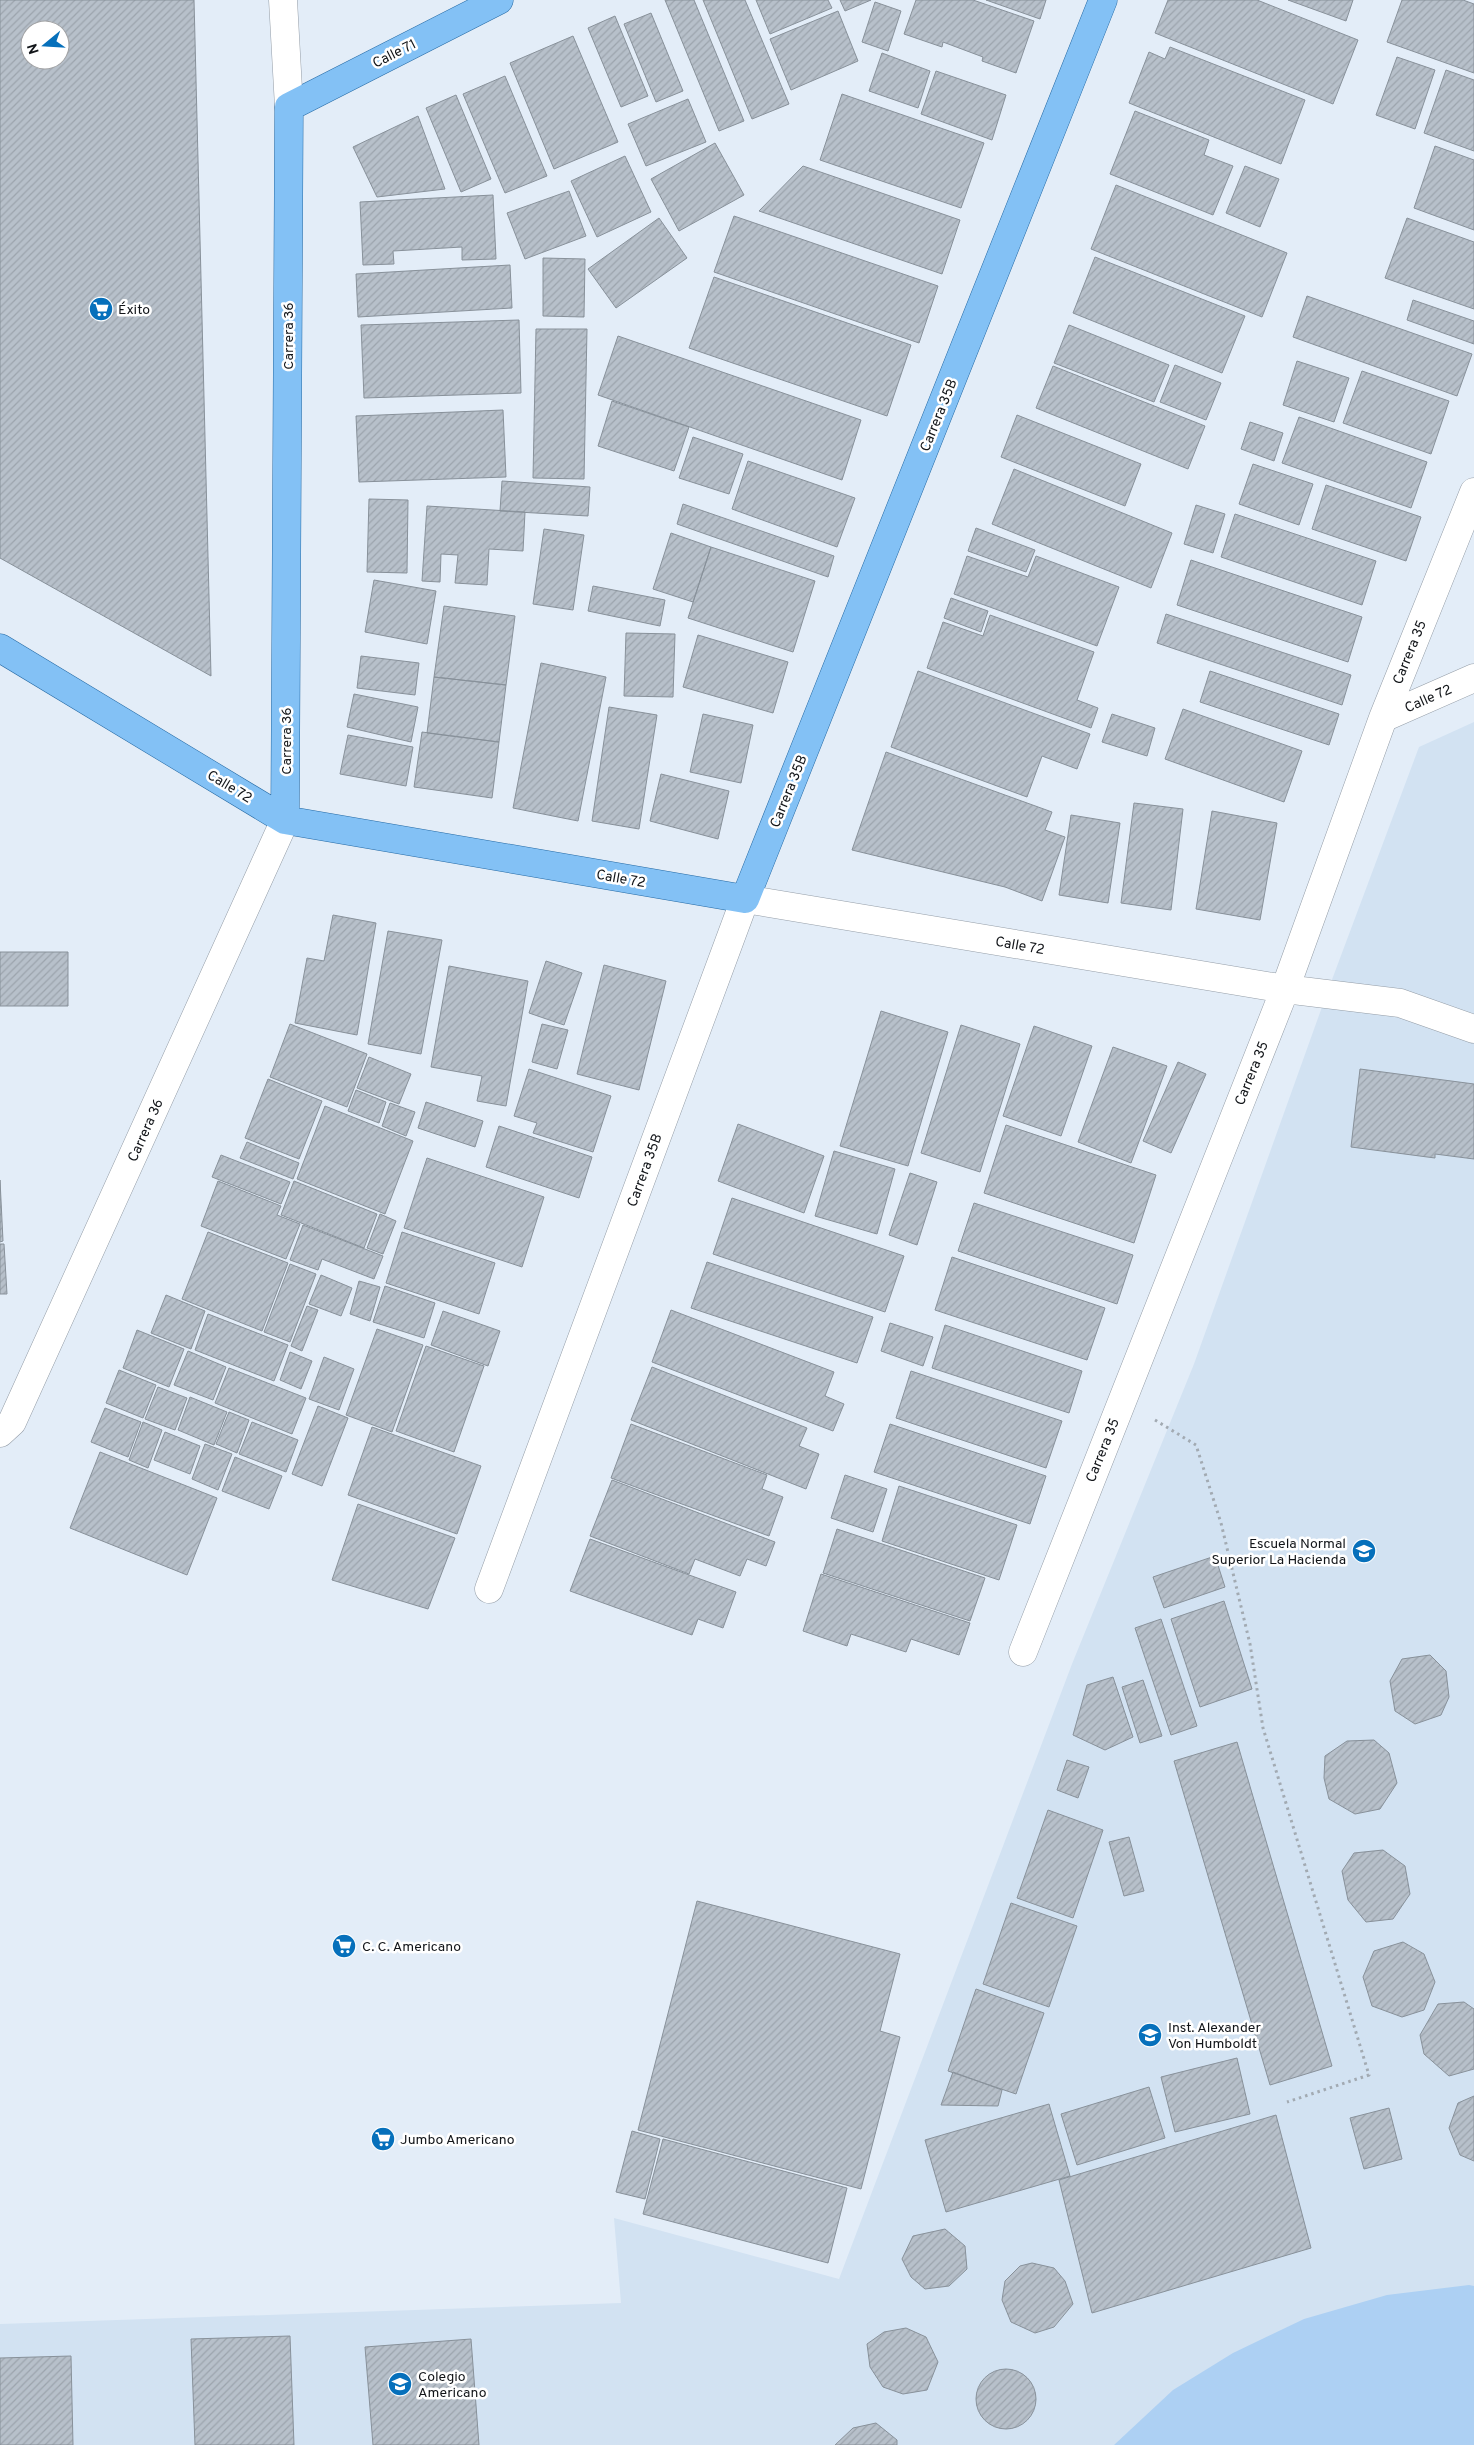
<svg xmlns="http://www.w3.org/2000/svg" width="1474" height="2445" font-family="Overpass,sans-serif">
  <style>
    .built { fill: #d2e2f2 }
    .grass { fill: #add0f3 }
    .building { fill: url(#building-hatch); stroke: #88919a; fill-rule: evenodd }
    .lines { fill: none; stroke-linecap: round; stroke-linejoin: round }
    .minor-casing { stroke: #949da7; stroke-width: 29 }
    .major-casing { stroke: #266aa4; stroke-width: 29 }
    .path { stroke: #a2aab2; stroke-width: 3; stroke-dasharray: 2.5 4; stroke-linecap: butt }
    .minor { stroke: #fff; stroke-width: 28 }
    .major { stroke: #83c1f5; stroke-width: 28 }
    .labels { text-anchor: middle; stroke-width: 5; stroke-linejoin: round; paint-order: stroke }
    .street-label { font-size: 14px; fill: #121519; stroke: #fff }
    .poi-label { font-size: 14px; fill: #121519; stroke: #fff; text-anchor: start }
  </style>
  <defs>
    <pattern id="building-hatch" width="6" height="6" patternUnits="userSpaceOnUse" patternTransform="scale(1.25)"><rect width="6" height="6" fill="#b7c0ca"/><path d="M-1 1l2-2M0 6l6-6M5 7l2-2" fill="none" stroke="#9ca4ad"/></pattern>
  </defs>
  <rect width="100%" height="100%" fill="#e3edf8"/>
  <path class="built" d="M1474,722v1723h-1474v-121l621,-21 -7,-85 225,61 233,-615 122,-300 133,-371 92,-246z"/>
  <path class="grass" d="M1469,2285l5,1v159h-360l59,-55 60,-37 71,-34 83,-24z"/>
  <path class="building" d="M0,0h194l17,676 -211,-118zM30,30h30v30h-30z
    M665,0h29l50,121 -25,10z
    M703,0h42l44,104 -37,15z
    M756,0h72l4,8 -62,26z
    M840,0h31l-26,11z
    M916,0h57l61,21 -18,52 -34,-12 1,-4 -40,-15 -1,5 -38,-13z
    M986,0h60l-6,19z
    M1168,0h89l101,40 -25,64 -178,-71z
    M1288,0h65l-7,21z
    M1402,0h61l11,4v69l-87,-31z
    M875,2l26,9 -13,40 -26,-9z
    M838,11l20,50 -67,29 -21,-51z
    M651,13l32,78 -27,11 -32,-78z
    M615,16l33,80 -27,11 -33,-79z
    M573,36l45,106 -64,27 -44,-106z
    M1170,47l135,53 -24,64 -152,-61 20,-51 16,7z
    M882,53l48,18 -12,37 -49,-17z
    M1397,57l38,13 -20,59 -39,-14z
    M1446,70l28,10v71l-50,-18z
    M936,71l70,24 -14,45 -71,-26z
    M505,76l42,100 -42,17 -42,-99z
    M842,94l142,49 -23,65 -141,-48z
    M456,95l35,84 -30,13 -35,-84z
    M688,99l18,43 -60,24 -18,-42z
    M1135,111l74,29 -5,15 29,11 -20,49 -103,-41z
    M418,116l27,73 -68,8 -24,-50z
    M715,143l29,52 -65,36 -28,-52z
    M1435,146l39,14v70l-60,-22z
    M625,156l26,56 -54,25 -26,-56z
    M803,166l157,54 -18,54 -183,-63z
    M1245,166l34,13 -19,48 -34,-14z
    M1116,185l171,68 -25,64 -171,-68z
    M569,191l17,45 -61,23 -18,-46z
    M493,195l3,64 -34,1v-13l-69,4 1,13 -31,1 -3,-63z
    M734,216l204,70 -19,57 -205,-71z
    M659,218l28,40 -71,50 -28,-39z
    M1407,218l67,24v67l-89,-31z
    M1095,257l150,59 -23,57 -149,-60z
    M543,258l42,1 -1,58 -41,-1z
    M510,265l2,43 -154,9 -2,-43z
    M714,277l197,68 -24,71 -198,-68z
    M1307,296l165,58 -15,42 -164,-59z
    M1413,300l61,21v23l-67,-24z
    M519,320l2,73 -157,5 -3,-73z
    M1069,325l100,40 -15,37 -100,-39z
    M536,329h51l-3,150 -51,-1z
    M618,336l243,84 -19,60 -244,-85z
    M1297,361l52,17 -15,44 -51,-17z
    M1175,365l46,18 -15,37 -46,-18z
    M1053,366l152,60 -17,43 -152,-61z
    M1362,371l87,30 -18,53 -88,-31z
    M612,401l77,26 -15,44 -76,-25z
    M503,410l3,67 -147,5 -3,-66z
    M1017,415l124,49 -16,42 -124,-49z
    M1299,417l128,45 -16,46 -129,-45z
    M1250,422l33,11 -9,28 -33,-12z
    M693,437l50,17 -14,40 -50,-16z
    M748,461l107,37 -18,49 -105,-38z
    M1253,464l60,20 -14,41 -60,-21z
    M1014,469l158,64 -21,55 -159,-64z
    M502,481l88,6 -2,29 -88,-5z
    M1326,485l95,32 -15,44 -94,-32z
    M369,499l39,1 -1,73 -40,-1z
    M683,504l151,52 -6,21 -151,-53z
    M1196,505l29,9 -12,39 -29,-9z
    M427,506l98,6 -2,39 -34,-2 -2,36 -32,-2 3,-28 -17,-1 -1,28 -18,-1z
    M1235,514l141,47 -14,44 -141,-48z
    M976,528l59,22 -9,22 -58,-21z
    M544,529l40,6 -11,75 -40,-6z
    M671,533l40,14 -18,55 -40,-13z
    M711,547l104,34 -22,71 -105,-34z
    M967,556l61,21 8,-21 83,31 -22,59 -143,-52z
    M1191,560l171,57 -14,45 -171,-57z
    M374,580l62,11 -9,53 -62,-12z
    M593,586l72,14 -5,26 -72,-15z
    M951,598l37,13 -7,21 -37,-14z
    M444,606l71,10 -9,69 -72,-8z
    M1166,614l185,61 -9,30 -185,-62z
    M990,615l104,37 -17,48 21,8 -7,20 -164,-60 16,-46 40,14z
    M626,633l49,1 -2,63 -49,-1z
    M698,635l90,27 -15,51 -90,-26z
    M361,656l58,7 -4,32 -58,-7z
    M541,663l65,14 -28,144 -65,-13z
    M918,671l172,63 -13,35 -35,-13 -15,41 -136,-50z
    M1210,671l129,43 -10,31 -129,-43z
    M434,677l72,8 -7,57 -72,-9z
    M354,694l64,13 -7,35 -64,-15z
    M609,707l48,8 -18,114 -47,-8z
    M1183,709l119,42 -18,51 -119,-43z
    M703,714l50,11 -12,58 -51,-11z
    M1112,714l43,14 -8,28 -45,-14z
    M422,732l77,10 -7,56 -78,-11z
    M348,735l65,12 -7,39 -66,-12z
    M886,752l166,60 -7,18 20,7 -23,64 -37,-14 -153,-37z
    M661,774l68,17 -11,48 -68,-18z
    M1134,803l49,6 -12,101 -50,-7z
    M1212,811l65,12 -17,97 -64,-11z
    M1071,815l49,8 -12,80 -49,-8z
    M333,915l43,8 -19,112 -62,-12 12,-65 17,3z
    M388,931l54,9 -21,114 -53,-10z
    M0,952h68v54h-68z
    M546,961l36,12 -18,52 -35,-12z
    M604,965l62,16 -27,109 -62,-16z
    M449,966l79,15 -22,125 -29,-5 5,-25 -51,-9z
    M881,1011l67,21 -40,134 -68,-20z
    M290,1024l77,30 -20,53 -77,-30z
    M542,1024l26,6 -11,39 -25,-7z
    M961,1025l59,19 -40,128 -59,-19z
    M1034,1026l58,20 -31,90 -58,-20z
    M1113,1047l54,19 -36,97 -53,-21z
    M369,1057l42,17 -12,30 -42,-16z
    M1178,1062l28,12 -35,79 -28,-12z
    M529,1069l82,27 -18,56 -60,-19 4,-10 -23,-7z
    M1360,1069l114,15v75l-39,-5v4l-84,-11z
    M268,1079l54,22 -23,58 -54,-21z
    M356,1090l30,12 -7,21 -31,-12z
    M426,1102l57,19 -8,26 -57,-19z
    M390,1103l25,9 -9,24 -24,-10z
    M325,1106l88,35 -28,73 -88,-35z
    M738,1124l86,32 -20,57 -86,-32z
    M1006,1125l150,50 -22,68 -150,-50z
    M499,1126l93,31 -13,41 -93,-31z
    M247,1142l52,21 -6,16 -53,-21z
    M834,1151l61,18 -18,65 -62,-18z
    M221,1155l69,27 -9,22 -69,-27z
    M427,1158l117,39 -22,70 -118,-39z
    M910,1173l27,9 -20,63 -28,-10z
    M0,1180l3,61 -3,1z
    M218,1181l63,25 -4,9 23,9 -14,35 -85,-33z
    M294,1181l83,33 -13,34 -83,-33z
    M732,1198l172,58 -19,56 -172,-58z
    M974,1203l159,52 -16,49 -159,-53z
    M380,1214l16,7 -13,33 -16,-6z
    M303,1225l80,31 -9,23 -52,-20 -4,11 -28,-10z
    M208,1232l80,31 -26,68 -80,-32z
    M402,1232l93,31 -16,51 -93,-31z
    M0,1244h4l3,50h-7z
    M952,1257l153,51 -18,52 -152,-50z
    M707,1262l166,55 -16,46 -166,-55z
    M290,1264l26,10 -26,68 -26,-10z
    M321,1275l31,13 -11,28 -32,-12z
    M359,1281l21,6 -10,34 -20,-7z
    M385,1286l50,17 -11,35 -51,-16z
    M166,1295l39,16 -14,38 -40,-16z
    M307,1306l11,4 -16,41 -11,-5z
    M671,1310l163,62 -9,24 19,8 -11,27 -181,-69z
    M443,1311l57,20 -12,35 -57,-21z
    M208,1314l80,31 -14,36 -79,-31z
    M890,1323l43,14 -10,29 -42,-15z
    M945,1325l137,46 -13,42 -137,-45z
    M377,1329l46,16 -31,87 -46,-17z
    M137,1330l47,19 -15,38 -46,-19z
    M426,1346l58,20 -30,86 -58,-21z
    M188,1351l38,16 -13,33 -39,-15z
    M290,1352l22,9 -11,28 -21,-9z
    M324,1357l30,12 -15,41 -30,-11z
    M652,1367l155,61 -8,18 20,8 -13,35 -175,-69z
    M229,1368l77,30 -14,36 -77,-31z
    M119,1370l37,15 -13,33 -37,-15z
    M911,1371l151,50 -16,47 -150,-50z
    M158,1387l29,11 -12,32 -30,-11z
    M190,1397l37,15 -13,33 -36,-15z
    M318,1406l30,12 -26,68 -30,-12z
    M105,1408l36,14 -13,35 -37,-15z
    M229,1412l20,8 -12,33 -21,-9z
    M143,1422l19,8 -14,38 -19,-8z
    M252,1422l46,18 -12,32 -47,-18z
    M631,1424l136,51 -5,14 21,8 -14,39 -158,-58z
    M890,1424l156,52 -16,48 -156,-52z
    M372,1427l109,39 -24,68 -109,-39z
    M165,1432l35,14 -10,28 -36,-14z
    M205,1444l27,10 -14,36 -26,-11z
    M100,1452l117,46 -30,77 -117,-47z
    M235,1457l47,19 -13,33 -47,-18z
    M845,1475l42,14 -14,43 -42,-14z
    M612,1480l163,62 -9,24 -19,-7 -7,17 -45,-17 -6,15 -99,-38z
    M899,1486l118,39 -18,55 -117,-39z
    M358,1504l97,34 -27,71 -96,-29z
    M837,1529l148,49 -15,43 -147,-48z
    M590,1539l146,53 -13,36 -25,-9 -6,16 -122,-44z
    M1215,1556l10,31 -61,21 -11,-31z
    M821,1574l149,49 -11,32 -48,-16 -5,13 -55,-18 -4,12 -44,-15z
    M1224,1601l28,88 -52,18 -29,-88z
    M1161,1619l36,107 -26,9 -36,-107z
    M1430,1655l16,16 3,26 -8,18 -26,9 -20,-13 -5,-30 12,-22z
    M1113,1677l20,60 -28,13 -32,-15 14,-50z
    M1143,1680l19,56 -22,7 -18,-56z
    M1374,1740l15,13 8,30 -17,26 -25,5 -26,-15 -5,-21 1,-22 22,-15z
    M1237,1742l95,324 -62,19 -96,-324z
    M1067,1760l22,7 -11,31 -21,-8z
    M1048,1810l55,20 -30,88 -56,-20z
    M1129,1837l15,54 -20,5 -15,-54z
    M1383,1850l22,16 5,28 -17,25 -27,3 -18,-22 -6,-29 12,-18z
    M697,1901l203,53 -20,77 20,6 -39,152 -223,-59z
    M1011,1903l66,23 -28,81 -66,-23z
    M1403,1942l21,12 11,28 -11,28 -22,7 -30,-11 -9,-29 11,-26z
    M976,1989l68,24 -28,81 -68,-23z
    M1464,2002l10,7v60l-25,7 -25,-22 -4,-19 18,-31z
    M1237,2058l13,56 -75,18 -14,-55z
    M953,2072l49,18 -4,16 -57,-1z
    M1149,2087l16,51 -88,27 -16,-51z
    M1474,2096v65l-14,-6 -11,-27 9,-25z
    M1049,2104l21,72 -124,36 -21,-72z
    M1389,2108l13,51 -38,10 -14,-51z
    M1276,2115l35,133 -219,65 -33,-133z
    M632,2131l28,8 -15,60 -29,-7z
    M663,2139l184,49 -19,75 -185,-49z
    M945,2229l20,17 2,23 -18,17 -24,3 -14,-12 -9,-18 11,-23z
    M1032,2263l22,5 11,13 8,23 -19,23 -19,6 -24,-11 -9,-22 3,-19 15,-15z
    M906,2328l20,9 12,25 -11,28 -24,4 -20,-7 -13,-20 -3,-23 17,-12z
    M290,2336l4,109h-99l-4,-106z
    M471,2339l8,106h-106l-8,-98z
    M71,2356l2,89h-73v-87z
    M976 2399a30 30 0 1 1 60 0a30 30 0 1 1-60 0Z
    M876,2423l21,17v5h-62l18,-17z"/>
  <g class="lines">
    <g class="minor-casing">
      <path id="minor" d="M283,0l6,107
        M1383,718l91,-40
        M0,1433l12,-11 273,-602
        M489,1589l256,-690 540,90 115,14 74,26
        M1023,1652l262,-663 98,-271 91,-226"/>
    </g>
    <g class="major-casing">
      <path id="major" d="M0,648l285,172 460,79 358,-899
        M285,820l4,-713 210,-107"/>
    </g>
    <path class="path" d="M1155,1420l41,25 25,78 29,121 13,84 106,347 -82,27"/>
    <use href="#minor" class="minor"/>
    <use href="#major" class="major"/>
  </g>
  <defs>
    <g id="supermarket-disc" transform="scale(1.25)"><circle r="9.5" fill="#0670bb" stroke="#fff"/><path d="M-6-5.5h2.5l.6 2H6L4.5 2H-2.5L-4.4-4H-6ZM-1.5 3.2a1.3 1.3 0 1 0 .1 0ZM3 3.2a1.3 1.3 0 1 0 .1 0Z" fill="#fff"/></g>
    <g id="school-disc" transform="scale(1.25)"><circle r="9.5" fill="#0670bb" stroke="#fff"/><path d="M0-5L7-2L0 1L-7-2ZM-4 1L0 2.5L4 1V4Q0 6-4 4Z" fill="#fff"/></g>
  </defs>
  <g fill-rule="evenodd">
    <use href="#supermarket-disc" x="101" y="309"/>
    <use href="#school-disc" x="1364" y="1551"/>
    <use href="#supermarket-disc" x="344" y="1946"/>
    <use href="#school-disc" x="1150" y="2035"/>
    <use href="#supermarket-disc" x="383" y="2139"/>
    <use href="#school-disc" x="400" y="2384"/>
  </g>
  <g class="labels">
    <g class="street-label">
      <text transform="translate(394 53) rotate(-27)" y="5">Calle 71</text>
      <text transform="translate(288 336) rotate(-90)" y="5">Carrera 36</text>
      <text transform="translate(938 415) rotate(-68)" y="5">Carrera 35B</text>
      <text transform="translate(1409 652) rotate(-68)" y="5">Carrera 35</text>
      <text transform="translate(1428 698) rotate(-24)" y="5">Calle 72</text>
      <text transform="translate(286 741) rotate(-90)" y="5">Carrera 36</text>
      <text transform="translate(230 786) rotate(31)" y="5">Calle 72</text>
      <text transform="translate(788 791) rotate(-68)" y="5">Carrera 35B</text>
      <text transform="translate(621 878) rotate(10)" y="5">Calle 72</text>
      <text transform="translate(1020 945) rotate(10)" y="5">Calle 72</text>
      <text transform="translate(1251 1073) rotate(-68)" y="5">Carrera 35</text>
      <text transform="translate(145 1130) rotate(-66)" y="5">Carrera 36</text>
      <text transform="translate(644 1170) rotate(-70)" y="5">Carrera 35B</text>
      <text transform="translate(1102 1450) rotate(-68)" y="5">Carrera 35</text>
    </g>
    <g class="poi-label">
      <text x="118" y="314">Éxito</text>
      <text x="1346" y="1548" text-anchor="end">Escuela Normal<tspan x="1346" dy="16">Superior La Hacienda</tspan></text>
      <text x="362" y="1951">C. C. Americano</text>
      <text x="1168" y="2032">Inst. Alexander<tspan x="1168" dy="16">Von Humboldt</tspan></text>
      <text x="400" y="2144">Jumbo Americano</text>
      <text x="418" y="2381">Colegio<tspan x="418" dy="16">Americano</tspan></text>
    </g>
  </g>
  <g transform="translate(45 45) rotate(252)"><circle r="24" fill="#ffffff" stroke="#a0a1a3"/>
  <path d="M0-4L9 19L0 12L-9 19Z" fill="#0670bb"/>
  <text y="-8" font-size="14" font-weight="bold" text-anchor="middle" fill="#121519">N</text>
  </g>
</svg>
